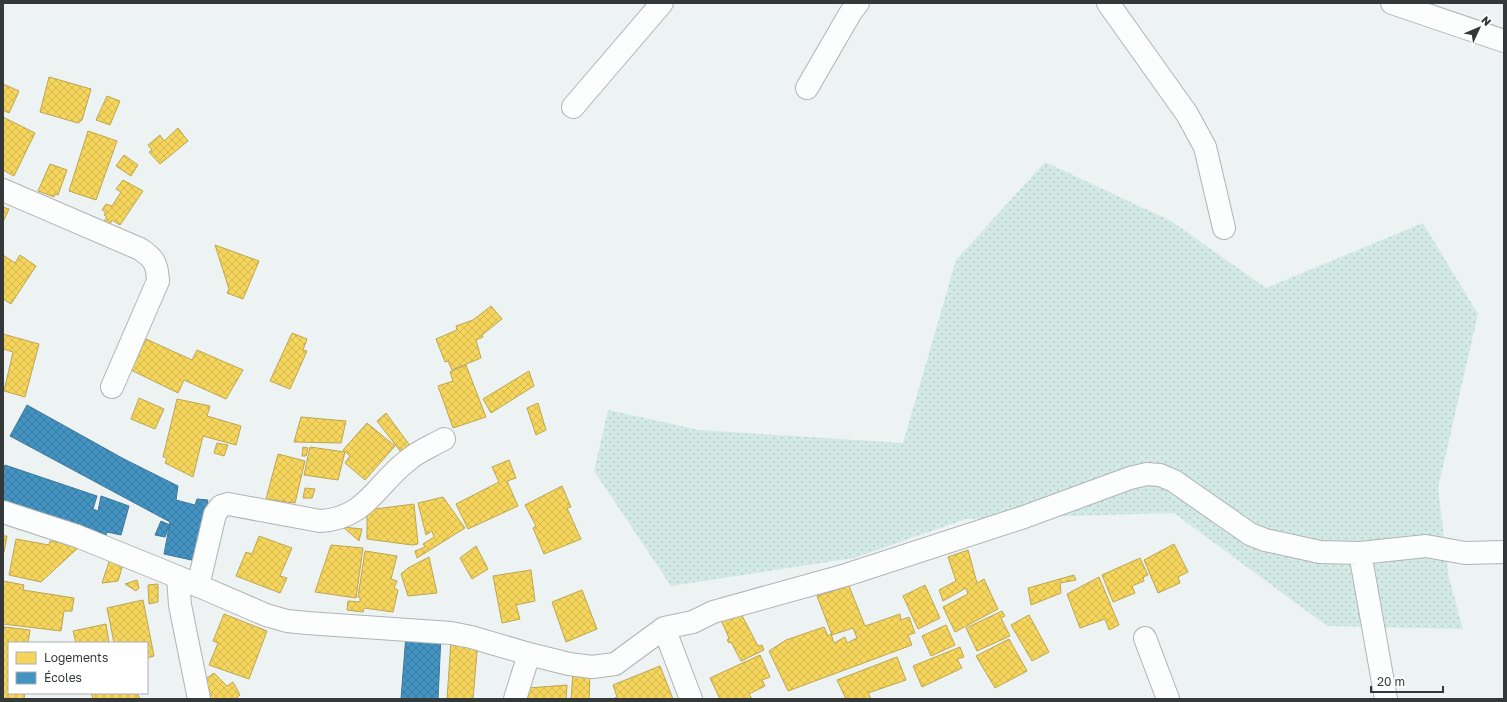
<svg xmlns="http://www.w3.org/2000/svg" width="1507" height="702" font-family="'Golos Text',sans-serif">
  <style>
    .grass { fill: url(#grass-dots) }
    .homes { fill: url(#homes-cross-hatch); stroke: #bca651 }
    .schools { fill: url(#schools-cross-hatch); stroke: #3f7899 }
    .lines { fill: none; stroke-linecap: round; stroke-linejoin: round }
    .minor-casing { stroke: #b0b4b4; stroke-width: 24 }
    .minor { stroke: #fcfdfd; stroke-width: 22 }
  </style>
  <defs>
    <pattern id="grass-dots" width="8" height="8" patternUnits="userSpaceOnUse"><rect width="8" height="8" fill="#d2e9e6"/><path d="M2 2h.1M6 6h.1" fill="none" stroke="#b5c9c6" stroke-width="1.8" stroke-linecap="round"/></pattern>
    <pattern id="homes-cross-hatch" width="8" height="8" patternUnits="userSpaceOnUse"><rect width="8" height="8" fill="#f6d55c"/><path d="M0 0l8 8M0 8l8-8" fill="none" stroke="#d4b851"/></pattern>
    <pattern id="schools-cross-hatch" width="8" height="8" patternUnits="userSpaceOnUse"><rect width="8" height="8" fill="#4393c3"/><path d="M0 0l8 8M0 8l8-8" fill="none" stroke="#39799f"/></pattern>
  </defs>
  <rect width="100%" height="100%" fill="#edf3f2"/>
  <path class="grass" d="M1045,162l126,59 95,67 157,-65 55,91 -40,174 11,90 14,51 -136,-3 -153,-113 -208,6 -112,39 -183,28 -77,-115 14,-61 91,20 204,13 53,-183z"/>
  <path class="homes" d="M49,77l42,12 -9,31 -4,3 -38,-11z
    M3,84l16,7 -10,22 -6,-3z
    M107,96l13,5 -10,24 -14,-5z
    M3,117l32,16 -21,43 -11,-6z
    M178,128l10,13 -28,23 -11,-12 3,-2 -4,-5 12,-10 4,6z
    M88,131l29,10 -21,59 -27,-9z
    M124,155l14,10 -7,11 -15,-10z
    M50,164l17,6 -9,25 -3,-1 -1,3 -16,-6z
    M123,180l20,11 -23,34 -8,-5 -2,4 -6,-3 3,-4 -3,-2 2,-3 -4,-2 4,-6 6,2 9,-14 -5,-3z
    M3,207l6,2 -6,13z
    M215,245l44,16 -16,38 -16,-6 2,-4z
    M3,255l12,8 5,-8 16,11 -25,38 -8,-5z
    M491,306l11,13 -20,16 1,2 -7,3 5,18 -29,12 -4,-9 -3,1 -9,-23 21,-9 -1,-4 17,-6z
    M292,333l15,6 -4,11 4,1 -17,38 -20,-8z
    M3,334l36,10 -14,53 -21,-6 9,-39 -10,-3z
    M146,339l46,21 5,-10 46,20 -17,29 -42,-19 -6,13 -47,-23z
    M466,365l20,52 -33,11 -15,-42 15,-5 -3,-9z
    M529,371l5,15 -43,27 -8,-14z
    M139,398l25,11 -9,20 -24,-10z
    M177,399l33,7 -3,10 34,10 -5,19 -33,-9 -10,41 -28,-14 2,-5 -4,-1z
    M538,403l8,27 -10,5 -9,-27z
    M386,413l25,34 -10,5 -24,-31z
    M301,417l45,4 -5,22 -47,-1z
    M367,423l28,23 -30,34 -20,-17 5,-7 -7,-6z
    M217,443l11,2 -4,11 -10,-3z
    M303,447l5,1 -2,8h-4z
    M310,447l35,5 -7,28 -34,-5z
    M278,454l27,7 -10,42 -29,-4z
    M509,460l7,18 -9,3 11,25 -50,23 -12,-25 43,-22 -7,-15z
    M562,486l9,21 -4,1 14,31 -37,15 -11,-26 3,-2 -11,-21z
    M305,488l10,1 -3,9h-9z
    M443,497l22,31 -48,30 -2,-7 10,-4 -2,-3 11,-7 -2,-6 -6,4 -8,-32z
    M414,504l4,40 -6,1 -45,-6v-29z
    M343,527l19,2 -3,12z
    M3,536h4l-3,16 -1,-1z
    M259,536l33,12 -12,28 7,2 -7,15 -44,-17 10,-24 6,2z
    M16,539l33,6 1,-4 30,5 -39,36 -32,-7z
    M1174,544l14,28 -10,5 2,6 -22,10 -14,-33z
    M331,545l32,3 -7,50 -41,-6z
    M476,546l12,23 -16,10 -12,-21z
    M968,550l9,33 7,-4 14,30 -43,23 -12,-25 25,-13 -2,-6 -23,13 -4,-11 17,-9 -8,-24z
    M365,551l32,5 -6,23 6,2 -3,7 4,2 -5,22 -29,-4 -1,4 -16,-2 1,-9 12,1v-5h-2z
    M429,557l8,36 -29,3 -7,-22 7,-6z
    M1140,558l8,17 -5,2 1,4 -12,5 3,7 -22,9 -11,-27z
    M110,559l13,5 -5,17 -16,2z
    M531,570l4,31 -19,4 4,14 -18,4 -9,-47z
    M1074,575l2,5 -16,3 1,10 -30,12 -3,-17z
    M1099,577l20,48 -10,5 -4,-11 -25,9 -13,-34z
    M137,580l2,8 -3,3 -11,-7z
    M3,581l21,4 -1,5 51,8 -2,13h-8l-3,20 -58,-7z
    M158,584v18l-9,2 -1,-19z
    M925,585l15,33 -22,11 -15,-33z
    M849,586l16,40 35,-12 1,6 8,-3 6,16 -7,2 4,10 -124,46 -19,-40 17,-11 38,-13 4,9 3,-2 3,9 11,-6 2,6 10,-5 -4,-10 -21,7 -15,-39z
    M582,590l15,39 -31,13 -14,-40z
    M143,600l11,56 -7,2v-15h-33l-7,-35z
    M738,608l20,38 4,-1 2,5 -23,11 -10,-19 -2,1 -2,-3 2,-2 -9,-20z
    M1002,611l3,5 -4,2 9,18 -33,15 -11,-23z
    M224,614l43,17 -18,48 -40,-14 9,-22 -5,-2z
    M1029,615l20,37 -17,9 -21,-36z
    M106,624l3,19h-33l-3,-12z
    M946,625l9,20 -24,11 -9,-20z
    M4,627l26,3 -2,13h-19v50h16l-1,6 -21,-1v-61z
    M1009,639l18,32 -32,17 -19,-32z
    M451,641h27l-5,58h-26z
    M960,647l4,10 -7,2 5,9 -40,19 -9,-21z
    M760,655l10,22 -8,3 3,6 -16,8 3,5h-32l-10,-21z
    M897,657l9,23 -38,13 3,6h-25l-9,-19z
    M660,666l13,33h-60l4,-2 -4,-12z
    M214,673l13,13 6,-4 7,13 -5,4h-30l7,-4 -12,-12z
    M573,673l17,2 -1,24h-18z
    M567,685l-1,14h-39l1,-11z
    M91,693h46l3,6h-47z"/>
  <path class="schools" d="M27,405l97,54 54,27 -2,14 19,5 2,-6 11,1 -12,61 -32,-7 6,-32 -160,-86z
    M5,465l92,31 -4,13 5,2 3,-15 28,10 -8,29 -14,-3 -1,3 -103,-35v-30z
    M161,521l9,4 -5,12 -10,-2z
    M406,635h35l-3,64h-37z"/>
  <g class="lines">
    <g class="minor-casing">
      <path id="minor" d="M1108,3l79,111 18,33 19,81
        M1392,3l112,38
        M807,88l44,-76 7,-9
        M573,107l89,-104
        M3,190l137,59c15,10 17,15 18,32l-46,106
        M3,512l74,24 101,41 88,38 21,6 20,2 144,10 20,4 58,17 40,10 23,3 23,-3 49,-36 29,-6 20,-10 133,-37 178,-58 106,-39 17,-4 13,1 14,6 76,53 15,6 55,12 40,1 66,-7 39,7 39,-1
        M1360,553l26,146
        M178,577l2,28 19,94
        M198,586l17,-72 6,-8 7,-2 92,17c45,-2 56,-36 87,-60 11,-10 25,-15 37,-22
        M664,628l27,71
        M1145,638l23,61
        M515,699l14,-45"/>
    </g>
    <use href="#minor" class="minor"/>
  </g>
  <rect width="1507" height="702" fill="none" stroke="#353838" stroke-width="8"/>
  <rect x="8" y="642" width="140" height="52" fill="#ffffff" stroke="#aeafaf"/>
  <rect x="16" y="652" width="20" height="12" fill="#f6d55c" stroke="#aeafaf"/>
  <text x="44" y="662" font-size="12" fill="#353838">Logements</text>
  <rect x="16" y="672" width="20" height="12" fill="#4393c3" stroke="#aeafaf"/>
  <text x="44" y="682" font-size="12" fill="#353838">Écoles</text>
  <g transform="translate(1479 28) rotate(46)" stroke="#ffffff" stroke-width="3" paint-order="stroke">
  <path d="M0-3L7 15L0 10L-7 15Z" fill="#353838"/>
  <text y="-6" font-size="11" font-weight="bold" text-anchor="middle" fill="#353838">N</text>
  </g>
  <path d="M1371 686v6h72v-6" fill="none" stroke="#353838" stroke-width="2"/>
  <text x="1377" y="686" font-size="12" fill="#353838" stroke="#ffffff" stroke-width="3" paint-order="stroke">20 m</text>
</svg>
